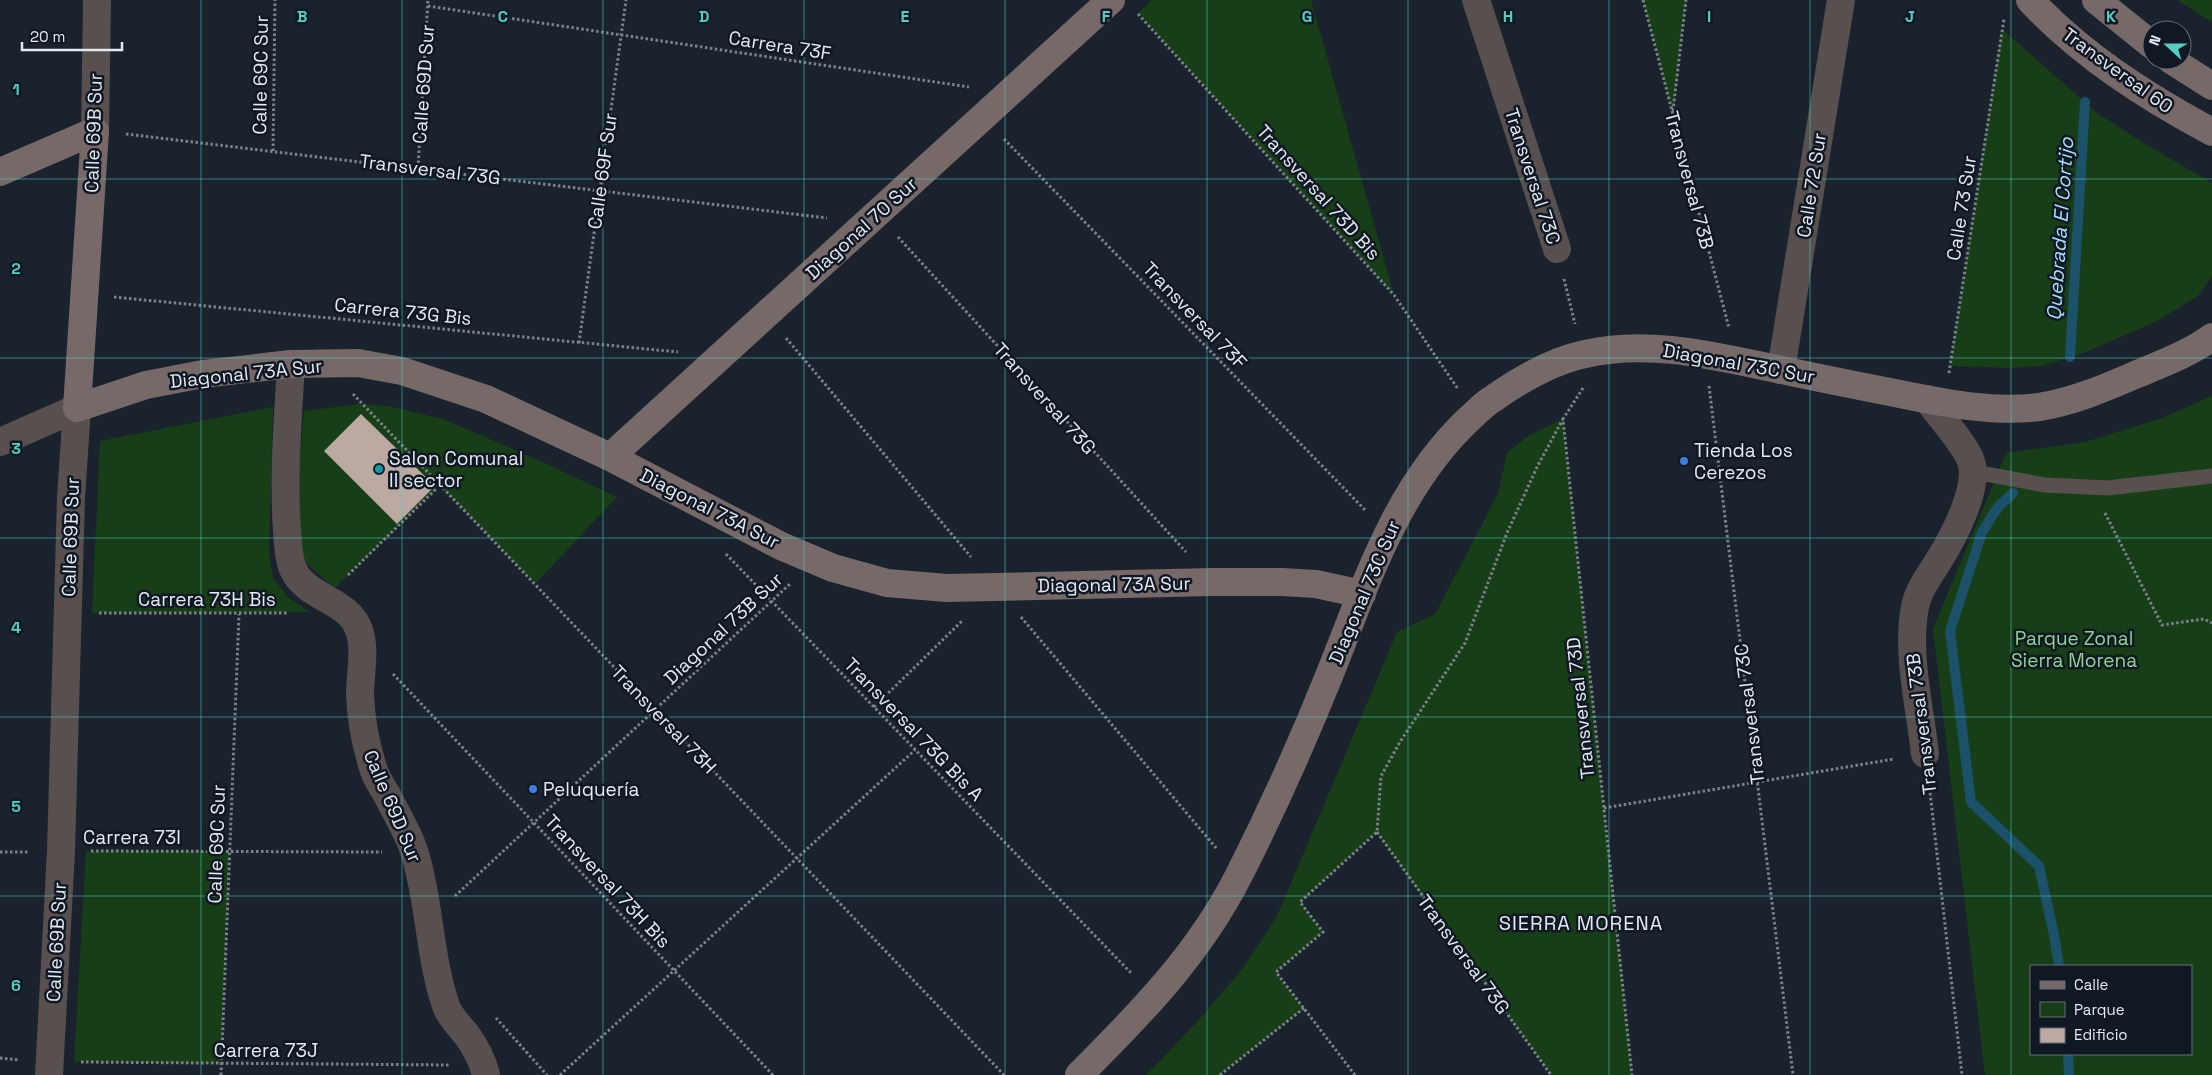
<svg xmlns="http://www.w3.org/2000/svg" width="2212" height="1075" font-family="'Space Grotesk',sans-serif">
  <style>
    .green { fill: #183e18; fill-rule: evenodd }
    .lines { fill: none; stroke-linecap: round; stroke-linejoin: round }
    .stream { stroke: #1c516a; stroke-width: 10 }
    .building { fill: #bca9a1 }
    .path { stroke: #7b828c; stroke-width: 3; stroke-dasharray: 2.5 2.5; stroke-linecap: butt }
    .lane { stroke: #584f4f; stroke-width: 15 }
    .street { stroke: #584f4f; stroke-width: 28 }
    .secondary { stroke: #776968; stroke-width: 28 }
    .grid { fill: none; stroke: #56cec3; stroke-width: 1; stroke-opacity: 0.55 }
    .shop-dot { fill: #3f7fe0; stroke: #101823; stroke-width: 2 }
    .culture-dot { fill: #0f9aa8; stroke: #101823; stroke-width: 2 }
    .labels { text-anchor: middle; stroke-width: 5; stroke-linejoin: round; paint-order: stroke }
    .street-label { font-size: 19px; fill: #e4eaf2; stroke: #101823 }
    .poi-label { font-size: 19px; fill: #e4eaf2; stroke: #101823; text-anchor: start }
    .park-label { font-size: 19px; fill: #92d48f; stroke: #101823 }
    .water-label { font-size: 20px; font-style: italic; fill: #a7defc; stroke: #101823 }
    .neighbourhood-label { font-size: 20px; letter-spacing: 1px; fill: #e4eaf2; stroke: #101823 }
    .grid-label { font-size: 16px; text-anchor: middle; font-weight: bold; fill: #56cec3; stroke: #101823; stroke-width: 5; stroke-linejoin: round; paint-order: stroke }
  </style>
  <rect width="100%" height="100%" fill="#19222d"/>
  <path class="green" d="M1152,0h159l83,295 -256,-282z
    M1643,0h43l-13,114z
    M2177,0h35v22l-2,-1z
    M2002,29l95,84 45,29 70,41v93l-14,20 -41,25 -71,31 -44,14 -30,2 -62,-2z
    M2212,396v679h-227l-52,-446 73,-176 79,-11 77,-24zM2031,966h160v88h-160z
    M359,404l29,2 55,13 93,40 81,38 -82,87 -95,-99 -105,103 -28,-24 -9,-19v-68l6,-66z
    M273,407l-4,147 4,24 16,20 21,14 -218,1 8,-172z
    M1563,419l69,656h-81l-175,-243 -75,70 22,30 -47,41 28,35 -84,67h-74l52,-54 45,-53 34,-52 120,-284 38,-18 63,-120 9,-41 21,-17z
    M86,851h143l-8,213 -147,-2z"/>
  <g class="lines">
    <path class="stream" d="M2070,357l15,-255
      M2013,493l-15,14 -16,25 -32,99 21,171 68,64 15,69 5,31
      M2068,1054l1,21"/>
  </g>
  <path class="building" d="M361,414l74,72 -38,38 -73,-73z"/>
  <g class="lines">
    <path class="path" d="M1643,0l86,328
      M428,6l541,81
      M1138,14l256,281 64,94
      M1673,111l13,-111
      M126,134l701,84
      M1004,139l362,372
      M273,151l2,-151
      M418,168l10,-168
      M898,237l288,315
      M1564,279l11,45
      M114,297l564,55
      M786,338l185,219
      M579,343l47,-343
      M1949,373l55,-354
      M1709,386l84,689
      M1583,388l-20,31 69,656
      M353,394l651,681
      M2105,513l57,112 42,-6 8,4
      M726,554l406,420
      M348,575l92,-90
      M99,613h189
      M1021,617l196,232
      M393,674l380,401
      M874,707l89,-87
      M1929,783l33,292
      M1604,808l290,-49
      M1377,832l174,243
      M91,851l291,1
      M0,852h29
      M455,896l336,-313
      M496,1018l51,57
      M0,1058l19,2
      M81,1062l368,3
      M221,1075l18,-461
      M560,1075l355,-325
      M1220,1075l84,-67
      M1355,1075l-79,-103 47,-40 -23,-30 77,-70 4,-56 19,-34 65,-99 42,-110 30,-66 26,-48"/>
    <path class="lane" d="M1974,472l71,13 63,3 104,-12"/>
    <path class="street" d="M1476,0l81,249
      M95,131l2,-131
      M291,364c-3,55 -8,111 -4,166 1,13 1,29 7,41 14,28 55,29 65,59 7,19 1,45 1,65 1,26 6,51 14,76 3,8 8,16 13,24 11,22 24,42 30,66 13,48 13,98 29,145 4,11 12,18 20,28 9,12 16,25 20,41
      M1781,370l60,-370
      M0,442l77,-34 -6,89 -10,354 -12,224
      M1925,754c-5,-47 -19,-101 -10,-147 3,-17 15,-32 24,-47 14,-22 41,-73 32,-99 -7,-18 -32,-45 -44,-62"/>
    <path class="secondary" d="M2030,0c51,55 117,97 182,132
      M2096,0l56,45
      M2171,60l41,26
      M0,172l95,-41 -18,277 69,-23 57,-11 88,-10 67,-1 44,8 84,28 124,58 171,89 52,22 54,15 60,5 266,-6h69l34,2 46,10
      M610,457l501,-457
      M1079,1075c62,-62 120,-121 160,-200 33,-65 63,-132 90,-199 37,-92 67,-189 141,-258 8,-7 15,-15 24,-20 27,-19 58,-37 91,-44 64,-15 129,2 192,15 41,9 82,17 123,25 45,9 93,19 139,13 33,-5 66,-19 96,-32 26,-11 54,-21 77,-38"/>
  </g>
  <path class="grid" d="M201,0v1075M402,0v1075M603,0v1075M804,0v1075M1005,0v1075M1207,0v1075M1408,0v1075M1609,0v1075M1810,0v1075M2011,0v1075M0,179h2212M0,358h2212M0,538h2212M0,717h2212M0,896h2212"/>
  <g class="shop-dot">
    <circle cx="1684" cy="461" r="5"/>
    <circle cx="533" cy="789" r="5"/>
  </g>
  <circle class="culture-dot" cx="379" cy="469" r="5"/>
  <g class="labels">
    <g class="street-label">
      <text transform="translate(780 45) rotate(9)" y="7">Carrera 73F</text>
      <text transform="translate(2118 70) rotate(36)" y="7">Transversal 60</text>
      <text transform="translate(260 75) rotate(-89)" y="7">Calle 69C Sur</text>
      <text transform="translate(423 84) rotate(-86)" y="7">Calle 69D Sur</text>
      <text transform="translate(93 133) rotate(-88)" y="7">Calle 69B Sur</text>
      <text transform="translate(430 169) rotate(7)" y="7">Transversal 73G</text>
      <text transform="translate(602 171) rotate(-82)" y="7">Calle 69F Sur</text>
      <text transform="translate(1533 176) rotate(72)" y="7">Transversal 73C</text>
      <text transform="translate(1690 180) rotate(75)" y="7">Transversal 73B</text>
      <text transform="translate(1811 185) rotate(-81)" y="7">Calle 72 Sur</text>
      <text transform="translate(1319 192) rotate(48)" y="7">Transversal 73D Bis</text>
      <text transform="translate(1961 208) rotate(-81)" y="7">Calle 73 Sur</text>
      <text transform="translate(861 228) rotate(-42)" y="7">Diagonal 70 Sur</text>
      <text transform="translate(403 311) rotate(6)" y="7">Carrera 73G Bis</text>
      <text transform="translate(1195 315) rotate(46)" y="7">Transversal 73F</text>
      <text transform="translate(1739 363) rotate(10)" y="7">Diagonal 73C Sur</text>
      <text transform="translate(246 373) rotate(-6)" y="7">Diagonal 73A Sur</text>
      <text transform="translate(1045 398) rotate(48)" y="7">Transversal 73G</text>
      <text transform="translate(710 508) rotate(27)" y="7">Diagonal 73A Sur</text>
      <text transform="translate(70 537) rotate(-88)" y="7">Calle 69B Sur</text>
      <text transform="translate(1114 584) rotate(-1)" y="7">Diagonal 73A Sur</text>
      <text transform="translate(1364 592) rotate(-67)" y="7">Diagonal 73C Sur</text>
      <text x="207" y="606">Carrera 73H Bis</text>
      <text transform="translate(723 628) rotate(-43)" y="7">Diagonal 73B Sur</text>
      <text transform="translate(1580 708) rotate(-96)" y="7">Transversal 73D</text>
      <text transform="translate(1749 714) rotate(-97)" y="7">Transversal 73C</text>
      <text transform="translate(664 719) rotate(46)" y="7">Transversal 73H</text>
      <text transform="translate(1921 724) rotate(-97)" y="7">Transversal 73B</text>
      <text transform="translate(914 729) rotate(46)" y="7">Transversal 73G Bis A</text>
      <text transform="translate(393 806) rotate(67)" y="7">Calle 69D Sur</text>
      <text x="132" y="844">Carrera 73I</text>
      <text transform="translate(216 844) rotate(-88)" y="7">Calle 69C Sur</text>
      <text transform="translate(608 881) rotate(47)" y="7">Transversal 73H Bis</text>
      <text transform="translate(56 942) rotate(-87)" y="7">Calle 69B Sur</text>
      <text transform="translate(1464 954) rotate(54)" y="7">Transversal 73G</text>
      <text x="266" y="1057">Carrera 73J</text>
    </g>
    <g class="poi-label">
      <text x="1694" y="457">Tienda Los<tspan x="1694" dy="22">Cerezos</tspan></text>
      <text x="389" y="465">Salon Comunal<tspan x="389" dy="22">II sector</tspan></text>
      <text x="543" y="796">Peluquería</text>
    </g>
    <g class="park-label">
      <text x="2074" y="645">Parque Zonal<tspan x="2074" dy="22">Sierra Morena</tspan></text>
    </g>
    <g class="water-label">
      <text transform="translate(2060 229) rotate(-86)" y="7">Quebrada El Cortijo</text>
    </g>
    <g class="neighbourhood-label">
      <text x="1581" y="930">SIERRA MORENA</text>
    </g>
  </g>
  <g class="grid-label">
    <text x="302" y="22">B</text>
    <text x="503" y="22">C</text>
    <text x="704" y="22">D</text>
    <text x="905" y="22">E</text>
    <text x="1106" y="22">F</text>
    <text x="1307" y="22">G</text>
    <text x="1508" y="22">H</text>
    <text x="1709" y="22">I</text>
    <text x="1910" y="22">J</text>
    <text x="2111" y="22">K</text>
    <text x="16" y="95">1</text>
    <text x="16" y="274">2</text>
    <text x="16" y="454">3</text>
    <text x="16" y="633">4</text>
    <text x="16" y="812">5</text>
    <text x="16" y="991">6</text>
  </g>
  <rect x="2030" y="965" width="162" height="90" fill="#101823" stroke="#656c76"/>
  <rect x="2040" y="981" width="25" height="8" fill="#776968" stroke="#656c76"/>
  <text x="2074" y="990" font-size="15" fill="#e4eaf2">Calle</text>
  <rect x="2040" y="1002" width="25" height="15" fill="#183e18" stroke="#656c76"/>
  <text x="2074" y="1015" font-size="15" fill="#e4eaf2">Parque</text>
  <rect x="2040" y="1028" width="25" height="15" fill="#bca9a1" stroke="#656c76"/>
  <text x="2074" y="1040" font-size="15" fill="#e4eaf2">Edificio</text>
  <g transform="translate(2167 45) rotate(291)"><circle r="24" fill="#101823" stroke="#656c76"/>
  <path d="M0-4L9 19L0 12L-9 19Z" fill="#56cec3"/>
  <text y="-8" font-size="14" font-weight="bold" text-anchor="middle" fill="#e4eaf2">N</text>
  </g>
  <path d="M22 42v8h100v-8" fill="none" stroke="#e4eaf2" stroke-width="2.5"/>
  <text x="30" y="42" font-size="15" fill="#e4eaf2" stroke="#101823" stroke-width="4" paint-order="stroke">20 m</text>
</svg>
